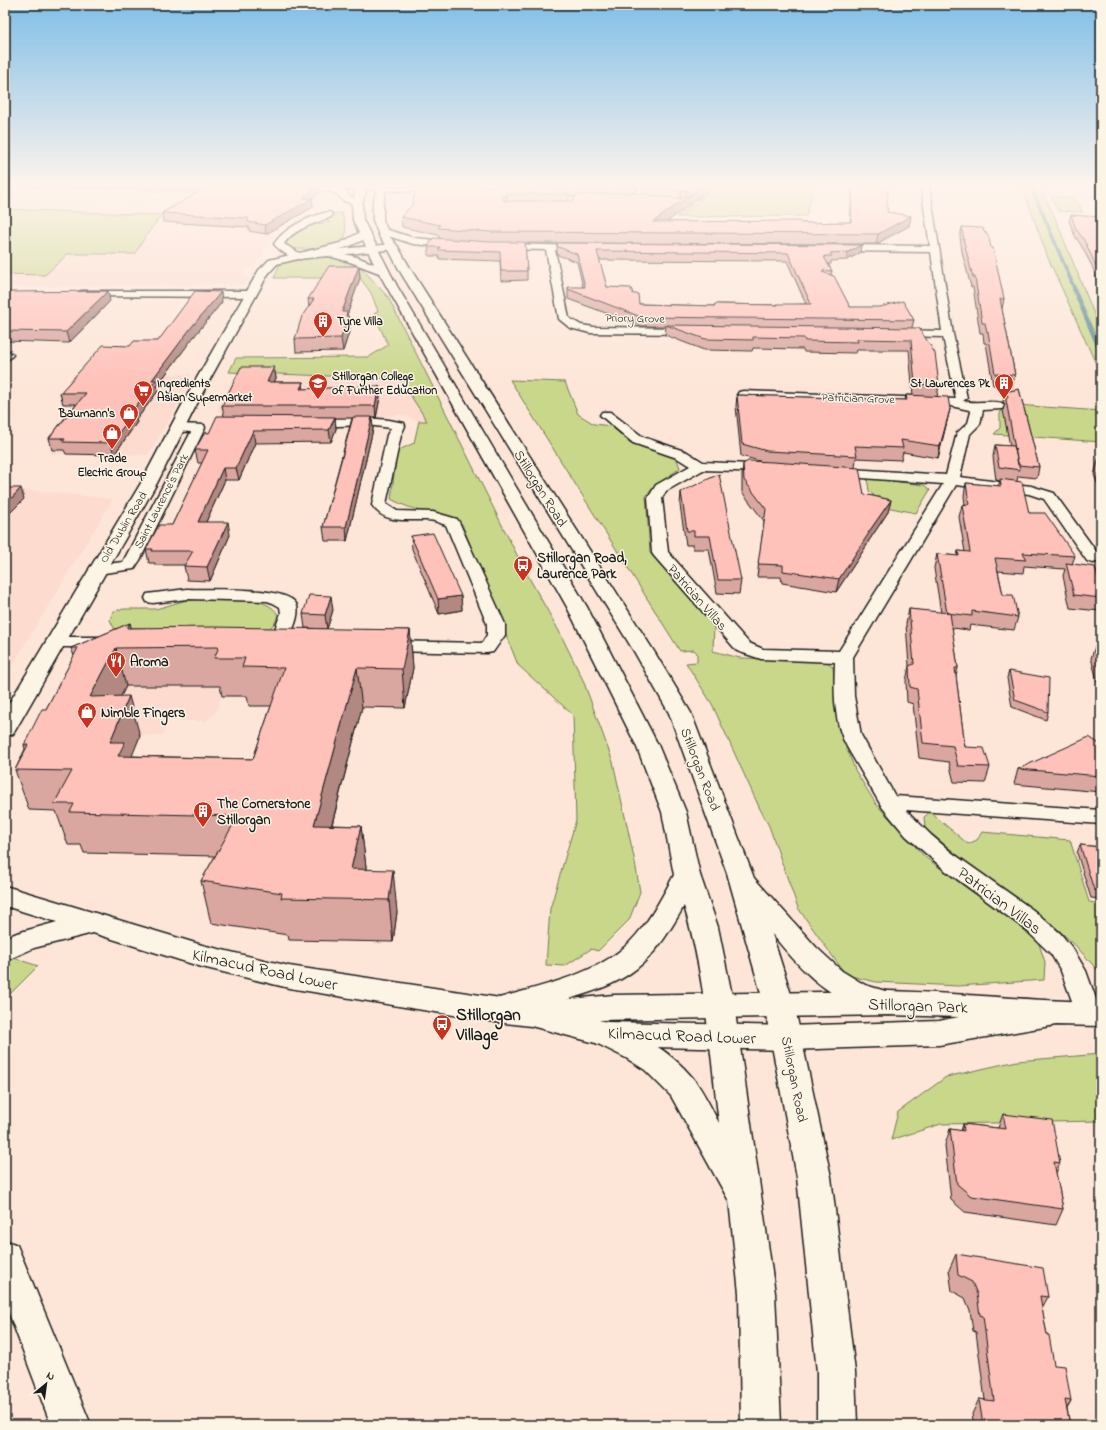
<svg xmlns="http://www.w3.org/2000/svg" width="1106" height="1430" font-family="'Indie Flower',sans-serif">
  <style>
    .built { fill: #fddbcf }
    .green { fill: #c9d78b; stroke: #727a54 }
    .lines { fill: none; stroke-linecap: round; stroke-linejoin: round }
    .stream-far1 { stroke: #5c8796; stroke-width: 3.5 }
    .stream { stroke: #5c8796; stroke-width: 4 }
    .minor-casing { stroke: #1c1c1c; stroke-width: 3 }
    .tertiary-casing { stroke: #1c1c1c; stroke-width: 3 }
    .secondary-casing { stroke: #1c1c1c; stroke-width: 3 }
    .trunk-casing { stroke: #1c1c1c; stroke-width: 3 }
    .minor { fill: #fcf5e5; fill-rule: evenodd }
    .tertiary { fill: #fcf5e5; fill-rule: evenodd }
    .secondary { fill: #fcf5e5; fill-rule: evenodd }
    .trunk { fill: #fcf5e5; fill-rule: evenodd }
    .wall { fill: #daa7a0; stroke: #1c1c1c; fill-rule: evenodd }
    .shaded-wall { fill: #b28882; stroke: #1c1c1c }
    .building { fill: #fec2ba; stroke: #1c1c1c; fill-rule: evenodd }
    .labels { text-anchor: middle; stroke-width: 3; stroke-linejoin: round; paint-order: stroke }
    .far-street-label { font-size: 12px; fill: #1c1c1c; stroke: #fcf5e5 }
    .far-poi-label { font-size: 12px; font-weight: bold; fill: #1c1c1c; stroke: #fcf5e5; text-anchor: start }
    .street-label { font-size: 14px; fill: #1c1c1c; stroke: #fcf5e5 }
    .poi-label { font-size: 14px; font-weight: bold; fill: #1c1c1c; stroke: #fcf5e5; text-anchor: start }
    .near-street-label { font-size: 17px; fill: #1c1c1c; stroke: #fcf5e5 }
    .near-poi-label { font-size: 17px; font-weight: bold; fill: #1c1c1c; stroke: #fcf5e5; text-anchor: start }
  </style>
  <rect width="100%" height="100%" fill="#fde6d8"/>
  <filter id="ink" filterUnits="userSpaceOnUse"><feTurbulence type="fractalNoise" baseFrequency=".025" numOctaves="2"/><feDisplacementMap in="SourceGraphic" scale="8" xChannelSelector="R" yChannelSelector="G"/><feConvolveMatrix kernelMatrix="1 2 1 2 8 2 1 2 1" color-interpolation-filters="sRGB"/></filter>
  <g filter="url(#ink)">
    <path class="built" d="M5,202l198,8 68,16 -13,6 16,3 -18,31 -11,3 -2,6 7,2 -4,7 -241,3z
      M101,373l91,1 -15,26h4l-33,55 -98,-1z
      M237,373l163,6 28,42h-9l-17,-6 -14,1 -1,3h-147l-16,-3 -6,-5v-3z
      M5,488l108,11 -108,178z
      M233,665l-17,47 -10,9h-37l-6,14 -99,2 26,-54z"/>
    <path class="green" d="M719,186h95l-8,30 -129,1z
      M1022,186h17l14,27 48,118v44l-53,-117z
      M1051,197l24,1 8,14 -25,-1z
      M5,209l156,6 -16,22 -10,17h-67l-23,21 -40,-1z
      M342,213c2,10 8,23 -1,30 -12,4 -47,11 -56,1 8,-10 20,-17 33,-20 4,-1 8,0 12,-2l-5,-3 5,-5z
      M334,257l24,7 30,33 135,270 36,64 24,49 30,82 22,100 5,30 -11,28 -31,31 -7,-2 -26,17 -19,-1 4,-56 26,-89 -3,-105 -55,-50 -56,-141c-23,-11 -49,-12 -71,-25l6,-48 17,-8 5,-22h8l-27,-42 -171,-7 7,-14 133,-1 19,-12 -14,-31 4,-3 -7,-18 -11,-15h-86c2,-4 3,-8 5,-12 7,-9 43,-9 55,-9z
      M510,380l55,2 13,32 16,10 17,2 18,16 48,17 3,9 -25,18 -9,10 4,57 64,73 -1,25 27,7 78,2 9,2 6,5 4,49 10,33 8,21 21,34 49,53 39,29 62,43 12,12 7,21 -1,18 -86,6 -82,-4 -30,-7 -48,-67 -29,-82 -10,-19 -47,-103 -26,-41 11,-1v-9l-3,-3 -14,1z
      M1002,404l99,7v31l-107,-8 6,-6v-15l4,-5z
      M867,478l57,7 6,5 -14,23 -30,-6 -17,-16z
      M197,597c20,1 72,-3 81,18l-3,8 -8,8 -151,1 -6,-12 2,-6 2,-3 10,-2h32z
      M930,812l38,32 9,-4 5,-8 88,8 19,62 12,2v70l-26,-29 -22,-20 -71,-50 -49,-40 -8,-7 -1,-11z
      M14,958l24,8 -33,33v-37z
      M1101,1054v67l-160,3 -50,16 7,-28 48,-35 71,-16z"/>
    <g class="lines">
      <path class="stream-far1" d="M1031,186l44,104"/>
      <path class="stream" d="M1074,289l27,64"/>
      <g class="minor-casing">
        <path id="minor" d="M302,186l138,2 4,2 -4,2 -134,-4z
          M529,186h11l38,13 1,2 -5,6 1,8 -4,3 -4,-3 -1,-8 4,-5z
          M638,186h8l2,4 -9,7 12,2v4l-22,-2v-4l11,-8z
          M921,186h8l24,148 14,64 -4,3c13,3 27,-1 39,2l2,3 -2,3 -19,1 -3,14 -10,10 -10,43 71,9 23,7 47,65 -2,3 -6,2 -6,-2 -43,-62 -15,-5 -73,-9 -103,172 1,39 7,39 34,61 206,14v14l-195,-14 25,25 20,17 82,58 27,23 13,16 13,22 15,42 -4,7 -9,3 -9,-3 -18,-49 -10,-17 -26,-25 -79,-58 -40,-35 -24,-29 -35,-60c-14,-25 -13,-58 -12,-85l-74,-3 -24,-8 -83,-95 -2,-3 -4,-55 8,-13 34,-19 -13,-8 -44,-15 -33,-28 2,-3h8l33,25 44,15 16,10 70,3 2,3 -2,3 -5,1 -65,-2 -37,21 -4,7 6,54 81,91 14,6 76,2 104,-167 -108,-8 -5,-1 -2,-3 2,-3 5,-1 111,7 11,-42 11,-10 3,-11 -2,-2 -18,-4 -208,-7 -4,-1 -2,-3 2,-3 4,-1 213,8 -13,-62 -45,-1 -5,-3 5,-3 44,1 -11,-79 -97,-1 -5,-3 5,-3 96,1z
          M328,212l3,1 1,2 -1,2c-15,6 -38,12 -47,27l17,10 2,2 -2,2c-9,2 -21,-7 -27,-14 11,-17 35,-27 54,-32z
          M382,228l32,10 42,4 5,3 -5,3 -43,-4 -34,-11 -1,-2 1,-2z
          M500,244l85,2 2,2 -2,2 -3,1 -27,-1 14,68 12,7 13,2 97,1 5,3 -5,3 -101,-1 -20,-5 -11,-9 -13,-69 -49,-1 -2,-2z
          M82,291h169l5,3 -5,3 -173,-1 -1,-2 1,-2z
          M5,350l4,1 4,4 -4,4 -4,1z
          M367,418l22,2 15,3 1,3 -4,9 -15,69 11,7 36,1 24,7 2,3 46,102v11l-12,17 -6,1 -102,-2 -6,-1 -3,-4 3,-4 6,-1 97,2 5,-8v-11l-41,-99c-6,-2 -12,-5 -19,-5 -20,-1 -42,5 -55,-15l15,-70 4,-7 -24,-3 -57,2 -5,-1 -1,-3 1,-3 5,-1z
          M177,424l27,1 1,3 -65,132 -6,9 -37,5 -6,-2 -2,-3 2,-3 32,-4 1,-2 67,-128 -19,-1 -1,-3 1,-3z
          M187,589c20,1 104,-4 110,17 3,12 -7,28 -10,39l-3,4 -6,1 -6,-1 -3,-4 12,-32 -1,-6 -7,-4 -6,-2 -80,-2 -34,4 -6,-1 -2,-4 2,-4z
          M55,637h57l6,1 3,4 -3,4 -6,1h-57l-6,-1 -3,-4 3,-4z"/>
      </g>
      <g class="tertiary-casing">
        <path id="tertiary" d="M393,244l5,3 -1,2 -99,10 -21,5 -9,10 -64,116 -47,93 -141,246 -3,5 -8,2v-26l136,-227 49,-93 69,-120 10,-10 29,-7z
          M5,1240l12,5 74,180h-40l-46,-122z"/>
      </g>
      <g class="secondary-casing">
        <path id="secondary" d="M5,886l197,59 87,21 250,38 9,-3 66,-6 275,-4c71,2 141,10 212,11v24l-45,-1 -117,20 -152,5 -180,-4 -76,-20 -35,-4 -207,-34 -87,-21 -109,-34 -59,15 -29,13v-23l12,-5 40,-11 -52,-16zM889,1015l70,2 -20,4 -152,5 -180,-4 -8,-2z"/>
      </g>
      <g class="trunk-casing">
        <path id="trunk" d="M303,186h31l12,5 3,5 5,2 4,-12h9l-5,18 1,16 34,66 190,321 71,138 28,67 14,63 18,52 16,78 41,288 6,132h-40l-2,-132 -10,-92 -58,-105 -26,-26 -19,-12 -30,-15 -4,-9 4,-9 11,-3c32,11 63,29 85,55 11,13 19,31 27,46 -9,-71 -14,-149 -35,-217 -13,23 -27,47 -48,63 -20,16 -45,23 -70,31 -23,7 -47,14 -70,22l-10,-4 -5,-8 5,-8c46,-15 107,-24 143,-59 19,-19 32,-44 45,-68l-12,-63 -26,-67 -69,-138 -188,-334 -29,-11 -29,-8 -21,5 -5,-3 1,-2 44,-11 19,-10 -6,-13 -1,-16 -10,-4c-10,-16 -28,-4 -39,-14zM363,240l11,24 -17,-7 -25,-6 16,-4z
          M378,186h9l-4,17v17l7,17 8,10 15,26 242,380 36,60 63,165 62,69 26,24 23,14 34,10 5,8 -5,8c-12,4 -20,1 -32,-2 -44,-14 -67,-41 -95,-75l22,70 37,173 24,195 2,53h-40v-53l-20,-195 -33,-173 -37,-131 -58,-160 -34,-60 -234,-380 -13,-25 -8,-10 -7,-18v-17z"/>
      </g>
      <use href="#minor" class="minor"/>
      <use href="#tertiary" class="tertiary"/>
      <use href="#secondary" class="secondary"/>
      <use href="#trunk" class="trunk"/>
    </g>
    <path class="wall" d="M11,186h309v6l-5,5h-3l1,10 -47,27 -17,-3v-4l-86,-5 -1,-9 35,-20 -76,-4z
      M416,186h222v3l-5,4 10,1v-8h69l-1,3 -45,33 135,1 49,-1 2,-36h36l-1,26 24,4 -2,10 -33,18 -351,-1 2,28v9l-26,1 -1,-20 -61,-2v-3h-10l-1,-9 11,-9 -1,-3 -36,-8 -1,-10 12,-13zM569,195l5,2 -1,4h-4z
      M1071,215l30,4v73l-9,-26 -10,-19 -7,-11 -6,-15z
      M962,227l22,5 7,16 13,51 -2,10 13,66 -3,12 -19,-2 -7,-42h-2l-1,-10h-3l-7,-46h-2l-9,-35 -2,-16z
      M557,243l304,2 -1,8 -13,7 -16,1v3h-3l4,7 -1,4 19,32 64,13 -2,7 27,58 -2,12 13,12 -12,49 -35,-6 -2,8 -45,-2 -1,10 9,26 27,6 -3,12 -20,30 -1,3 -31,47 -54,-9 -1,-6h-24l7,-56 -22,-29v-17l1,-11 20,-2 -22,-6 -5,-50 1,-11 168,5 1,-5h7l-4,-45h-52l-1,3 -52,-1 -1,-3 -50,-1 -1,3 -48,-1 -39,-15 1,-9h-25l-73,-27v-10l15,-2 -6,-25 -19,-7 -1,-3zM599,260l188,1 19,43 -29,1 -62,-1v2l-76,-2 -6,-10 -26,-7z
      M359,266l1,12 -13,37v1h1l2,13 -7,22 -47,1 -1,-13 14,-32 -1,-8z
      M5,292l105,9 -41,42 -64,-2z
      M1098,296h3v18l-5,-10z
      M222,302l-30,37 -35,47 1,5 -22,29 1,2 -23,33 -48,-1 -2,-4h-12l-3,-12 27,-34h-13l-3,-11 70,-47 28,-5z
      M274,367l2,11 -2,4h29v7l77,8 -4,21h-4l1,11 -26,112h-22l-2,-14 29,-109h-17l1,11 -5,13 -76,1 -16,37h-14l-19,42 24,13 -20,46 -23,-1 -3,-14 1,-1h-30v-2h-6l-3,-14 26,-24 30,-62h-4l-3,-13 14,-17 15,-17 -2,-10z
      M1019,389l20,78 -2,11 -19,-2 -1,5 12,32 46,43 -3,8 29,23v20l-1,4 -30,-3 -7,-32 2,-7 -41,-3 -1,7 -25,-2 5,24 15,22 -4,13 -44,-5 -1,5 -17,-2 6,40 -2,8 9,71 25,20 -5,16 -31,-1 -5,-20 -30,-4 -6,-54 -6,-2 -1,-21 3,-15 -3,-42 3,-15 32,4 -7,-45 3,-14 20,2 1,-5 7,1 -6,-35 3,-12 3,-1 -1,-8 2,-13 32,3 2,-5 -4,-1 -3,-23 2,-12 15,1 -7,-36 2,-6 -2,-2 2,-10z
      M1099,456h2v36l-7,-17z
      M681,492l60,88 -2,14 -22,-1 -8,-44h-16v-4h-7l-6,-40z
      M411,536l50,60 1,14 -23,4 -27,-65z
      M333,610l-6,19 -22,-1 -2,-14z
      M130,623l1,5 279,2 3,38 -8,40 -43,-1 -30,118 29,1 5,41v3l31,42 -4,30 -104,-2 -1,-5 -77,-12 -10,-42 14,-25 -131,-3 -3,-8h-13l-12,-34 -27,-1 -14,-40 10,-21 -1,-4 22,-36 28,-53 -3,-8zM126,686h94l2,10h25l2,10h22l-18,53 -122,-3 9,-20 -19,-40z
      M1096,644h5v51l-10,-37z
      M1009,671l39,41 -2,8 -34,-13 -5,-29z
      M1101,745v47l-87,-8 4,-15z
      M1080,845l21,2v52l-10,-1 -14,-45z
      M1003,1114l57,49 -4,10 7,36 -7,16 -91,-13 -14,-12 -6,-55 5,-16 11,2 2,-7 35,4z
      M956,1254l92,43 -6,11 5,27 7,30 17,36 -4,7 3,17h-96l-2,-11 7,-15 6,1 -9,-68 -3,-1 -3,-21 -5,-12 -13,-7 -3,-21z"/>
    <path class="shaded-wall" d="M317,186h3v6l-5,5h-3l1,10 -47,27 -1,-9 37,-27 8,-9z
      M630,186h8v3l-9,7z
      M703,186h9l-1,3 -59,44 1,-11 27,-22 1,-9 5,-1v8z
      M507,194v10l-5,3 -1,-10z
      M911,216l-2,10 -33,18 2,-10z
      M861,245l-1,8 -13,7 1,-8z
      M359,266l1,12 -13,37v5l1,-4 2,13 -7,22 -2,-13 1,-26z
      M108,291l2,10 -41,42 -3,-11z
      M221,292l1,10 -30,37 -35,47 1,5 -22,29 1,2 -23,33 -3,-12 41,-63 38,-51z
      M274,367l2,11 -7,16 -2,-12z
      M303,382l1,12 -4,-5z
      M379,386l1,11 -4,21 -1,-12z
      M950,409l-3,12 -9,37 2,-12z
      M335,417l1,12 -5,13 -2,-12z
      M372,417l1,12 -26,112 -1,-14z
      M253,431l2,12 -16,37 -3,-12z
      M223,468l2,12 -25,55 -2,-13z
      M21,488l3,11 -19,19v-13z
      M891,500l-3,12 -20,30 -1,3 -31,47 3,-13 29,-46z
      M228,522l2,13 -20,46 -3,-14z
      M331,596l2,14 -6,19 -2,-14z
      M461,596l1,14 -23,4 -1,-15z
      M130,623l6,25 -9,-20z
      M410,630l3,38 -8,40 -3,-39z
      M116,648l10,38 -25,50 -11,-39z
      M357,668l5,39 -41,159 -7,-41z
      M129,696l11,40 -10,25 -1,35 -19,-54z
      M361,826l5,41 -6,33 -9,-31z
      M393,870l4,42 -4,30 -4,-42z"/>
    <path class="building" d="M210,186h107l-3,3h-4l2,1 -10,8 10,1 -47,26 -17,-3v-4l-86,-5z
      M416,186h132l21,8h-62l-6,3 3,4h69l2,-5 2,-1 55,-2 49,6 9,-4 1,-2 -5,-3 -5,1 -38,-5h60l-50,36 147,-1 1,2 50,-1 2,-36h35l-1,26 24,4 -33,18 -388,-2 -52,-4 2,-3 -39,-8 12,-13z
      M571,186h59l-54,2z
      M1071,215l29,2 1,2v60l-8,-20 -9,-19 -8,-11z
      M962,227l21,1 1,4 3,1 2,5 2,10h2l11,51h-4l15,76 -20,-1 -7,-42h-1l-2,-9h-3l-7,-46h-2l-9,-35z
      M433,238l57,4h35l2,29h-26l-1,-19 -62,-2 2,-3h-12z
      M557,243l304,2 -13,7 -18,1 2,3h-7l1,1h-2l8,14 -9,-1 -1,2 12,4 16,31h30l23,-6 11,19 -273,-3 -73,-28v-2h17l-8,-33 -19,-7zM597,251l191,2 23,51h-34l1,1 -63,-1v2l-76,-2 -1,-10h-5l-2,-6 -24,-1z
      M329,266h30l-17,46h5l-1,4h2l-7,22 -46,1 7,-23 12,-17h-6z
      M108,291l-42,41 -61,-1v-39z
      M195,291l26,1 -31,37 -38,51h4l-24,31h3l-24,32 -48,-1 2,-3h-4l2,-1h-14l37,-45h-26l43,-48 27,1 4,-5h24z
      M1098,296h3v6z
      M666,325l253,3 16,25 4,32 -24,-1 -4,-44 -54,-1 1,3 -53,-1 -1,-3 -51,-1v3l-48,-1z
      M241,367h33l-7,15h36l-3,7 79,-3 -4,20h-153z
      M1019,389l20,78 -21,-2 -12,-65 2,-4 -3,-4z
      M737,395l170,5 -1,-5 42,2 2,12 -10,37 -39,-6 2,8 -48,-2 2,10 -90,-5 -25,-7z
      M217,416l118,1 -6,13 -76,1 -17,37h-13l-25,54h30l-21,45 -23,-1 9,-15h-41l1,-2h-7l13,-24h13l36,-75h-13l10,-18 4,1z
      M353,417h19l-26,110h-23z
      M995,445l19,1 6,24 -21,-3z
      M748,461l25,1 86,6 5,26 27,6 -23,33h1l-30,46 -56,-8v-6l-25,-1 8,-55 -22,-29 -1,-16z
      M1098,463h3v8z
      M719,474l22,106h-23l-8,-44h-16v-5h-7l-6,-39z
      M1000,479l22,3 7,31h16l30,43 -52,-3 3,7 -31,-2 8,37h10l5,22 -46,-6v5l-25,-3 -10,-59 22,2 -1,-5 12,1 -8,-47 7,-1 -3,-21 35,3z
      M5,488h16l-16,17z
      M433,533l28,63 -23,3 -27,-63z
      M1066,563l29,4 6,20v11l-27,-3z
      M309,595l22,1 -6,19 -22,-1z
      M909,609l41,4 8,55h-3l10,79 19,1 6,19 -32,-1 -5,-20 -30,-3 -6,-54 -7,-2 -1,-21 5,-2z
      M130,623l-3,5 83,-1 200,3 -8,39 -45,-1 -43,157 47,1 -10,43 42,1 -4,30 -108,-2 1,-5 -81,-12 37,-65 -168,-4 4,-8h-20l18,-33 -57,-1 13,-25h-4l18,-36h4l32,-61h-7zM219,647l-5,11h31l-3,9 42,1 -31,91 -135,-3 7,-14h-15l19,-46 -39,1 26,-49z
      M1096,644h5v19z
      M1009,671l40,7 -1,34 -33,-12z
      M1089,737l12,8v31l-83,-7z
      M1080,845l21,2v44l-7,-1z
      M1003,1114l49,6 8,43 -6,-1 9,47 -92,-13 -14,-12 -7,-55 14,2 -1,-7 43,5z
      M956,1254l87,14 5,29 -8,-1 7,39h2l5,30 11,1 6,35 -6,-1 5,25h-87l-4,-26 15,2 -11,-85 -3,-1 -3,-21 -5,-12 -14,-7z"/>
  </g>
  <linearGradient id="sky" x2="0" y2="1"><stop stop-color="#81bfe8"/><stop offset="0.48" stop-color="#fef4ed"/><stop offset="1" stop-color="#fef4ed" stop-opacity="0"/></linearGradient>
  <rect width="1106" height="386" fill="url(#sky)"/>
  <defs>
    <g id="building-pin" transform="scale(1)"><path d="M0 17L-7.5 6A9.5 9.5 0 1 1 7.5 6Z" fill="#c8321e" stroke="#fcf5e5"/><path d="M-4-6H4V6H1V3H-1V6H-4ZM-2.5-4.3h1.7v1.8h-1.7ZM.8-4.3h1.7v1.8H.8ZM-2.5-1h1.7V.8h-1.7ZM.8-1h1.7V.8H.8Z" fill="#fff"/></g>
    <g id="university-pin" transform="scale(1)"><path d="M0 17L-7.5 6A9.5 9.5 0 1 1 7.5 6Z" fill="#c8321e" stroke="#fcf5e5"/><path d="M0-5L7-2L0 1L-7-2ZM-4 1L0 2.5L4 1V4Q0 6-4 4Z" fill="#fff"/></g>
    <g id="supermarket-pin" transform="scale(1)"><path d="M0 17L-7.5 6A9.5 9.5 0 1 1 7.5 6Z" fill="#c8321e" stroke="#fcf5e5"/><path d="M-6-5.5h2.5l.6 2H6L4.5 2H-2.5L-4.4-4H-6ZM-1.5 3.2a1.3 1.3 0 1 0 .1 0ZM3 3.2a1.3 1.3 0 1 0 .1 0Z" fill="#fff"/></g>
    <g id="shop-pin" transform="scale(1)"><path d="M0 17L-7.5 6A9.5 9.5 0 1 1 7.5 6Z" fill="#c8321e" stroke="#fcf5e5"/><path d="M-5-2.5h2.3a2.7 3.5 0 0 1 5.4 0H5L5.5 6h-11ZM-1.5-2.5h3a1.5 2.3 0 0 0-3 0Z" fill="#fff"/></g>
    <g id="bus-pin" transform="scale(1)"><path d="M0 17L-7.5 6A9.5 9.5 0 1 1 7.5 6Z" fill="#c8321e" stroke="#fcf5e5"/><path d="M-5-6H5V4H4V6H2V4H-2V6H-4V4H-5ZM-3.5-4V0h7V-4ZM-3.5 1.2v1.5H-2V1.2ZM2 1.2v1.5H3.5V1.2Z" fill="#fff"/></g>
    <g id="restaurant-pin" transform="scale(1)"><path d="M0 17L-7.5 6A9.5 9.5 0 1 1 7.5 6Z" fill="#c8321e" stroke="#fcf5e5"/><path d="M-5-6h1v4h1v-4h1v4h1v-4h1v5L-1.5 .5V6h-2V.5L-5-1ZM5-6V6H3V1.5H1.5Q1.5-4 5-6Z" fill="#fff"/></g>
  </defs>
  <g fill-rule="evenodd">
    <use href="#building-pin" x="323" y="321"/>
    <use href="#university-pin" x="318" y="383"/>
    <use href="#building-pin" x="1004" y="383"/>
    <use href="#supermarket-pin" x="143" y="390"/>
    <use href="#shop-pin" x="129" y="413"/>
    <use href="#shop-pin" x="112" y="433"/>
    <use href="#bus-pin" x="523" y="565"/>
    <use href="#restaurant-pin" x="116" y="661"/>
    <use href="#shop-pin" x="87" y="712"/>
    <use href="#building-pin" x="203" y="811"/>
    <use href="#bus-pin" x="442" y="1024"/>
  </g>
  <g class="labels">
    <g class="far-street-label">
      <text transform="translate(635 318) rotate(1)" y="4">Priory Grove</text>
      <text transform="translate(858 398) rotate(2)" y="4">Patrician Grove</text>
      <text transform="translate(161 501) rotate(-63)" y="4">Saint Laurence's Park</text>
      <text transform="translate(123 527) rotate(-59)" y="4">Old Dublin Road</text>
    </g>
    <g class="far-poi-label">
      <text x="337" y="325">Tyne Villa</text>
      <text x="332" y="380">Stillorgan College<tspan x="332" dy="14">of Further Education</tspan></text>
      <text x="157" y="387">Ingredients<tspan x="157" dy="14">Asian Supermarket</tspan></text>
      <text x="990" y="387" text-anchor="end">St Lawrences Pk</text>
      <text x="115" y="417" text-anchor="end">Baumann's</text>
      <text x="112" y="462" text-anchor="middle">Trade<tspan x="112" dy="14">Electric Group</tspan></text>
    </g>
    <g class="street-label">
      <text transform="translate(541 488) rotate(58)" y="5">Stillorgan Road</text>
      <text transform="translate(698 597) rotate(49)" y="5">Patrician Villas</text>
      <text transform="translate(701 769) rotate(69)" y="5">Stillorgan Road</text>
      <text transform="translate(795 1079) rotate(79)" y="5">Stillorgan Road</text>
    </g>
    <g class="poi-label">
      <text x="537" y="562">Stillorgan Road,<tspan x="537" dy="16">Laurence Park</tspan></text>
      <text x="130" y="666">Aroma</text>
      <text x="101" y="717">Nimble Fingers</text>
      <text x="217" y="808">The Cornerstone<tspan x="217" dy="16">Stillorgan</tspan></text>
    </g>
    <g class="near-street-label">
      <text transform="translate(1000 900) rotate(37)" y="6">Patrician Villas</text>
      <text transform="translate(265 969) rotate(12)" y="6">Kilmacud Road Lower</text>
      <text transform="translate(918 1005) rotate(2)" y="6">Stillorgan Park</text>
      <text transform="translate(682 1035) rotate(2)" y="6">Kilmacud Road Lower</text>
    </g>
    <g class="near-poi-label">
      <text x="456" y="1020">Stillorgan<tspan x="456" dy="20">Village</tspan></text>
    </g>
  </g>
  <rect width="1106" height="1430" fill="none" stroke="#fcf5e5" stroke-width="20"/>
  <rect x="10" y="10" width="1086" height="1410" fill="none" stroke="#1c1c1c" stroke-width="1.5" filter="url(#ink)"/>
  <g transform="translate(46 1384) rotate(29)" stroke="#fcf5e5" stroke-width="3" paint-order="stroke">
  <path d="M0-3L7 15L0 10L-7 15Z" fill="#1c1c1c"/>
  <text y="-6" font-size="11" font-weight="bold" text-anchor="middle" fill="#1c1c1c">N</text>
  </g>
</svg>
